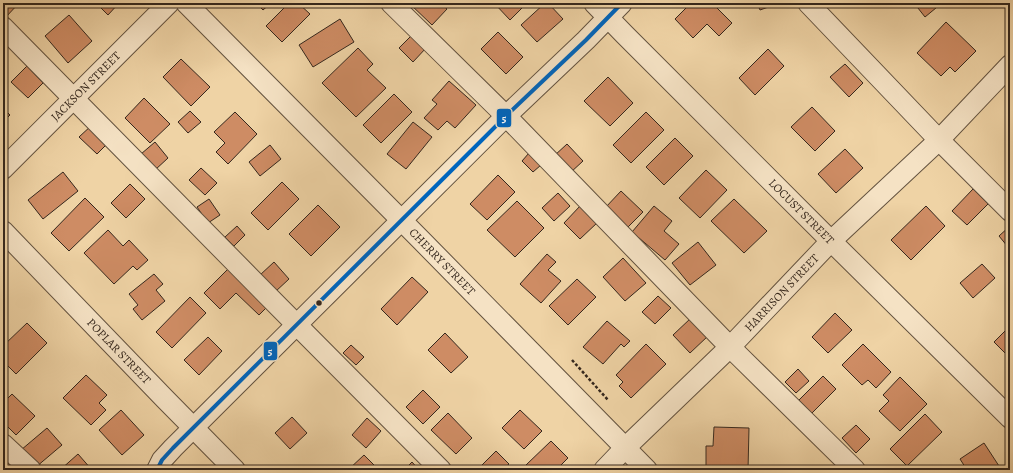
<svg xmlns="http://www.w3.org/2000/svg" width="1013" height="473" font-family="Alegreya,serif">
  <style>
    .building { fill: #ce8c64; stroke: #34271d }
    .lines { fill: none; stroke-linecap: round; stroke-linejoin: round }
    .minor-casing { stroke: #63523f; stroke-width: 22 }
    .path { stroke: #34271d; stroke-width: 2.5; stroke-dasharray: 3 2; stroke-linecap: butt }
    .minor { stroke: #f5e2c4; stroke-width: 20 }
    .bus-1-casing { stroke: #f5e2c4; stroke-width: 7 }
    .bus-1 { stroke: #0065bd; stroke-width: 4 }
    .bus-dot { fill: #34271d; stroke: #f5e2c4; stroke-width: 1.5 }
    .labels { text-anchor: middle; stroke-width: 4; stroke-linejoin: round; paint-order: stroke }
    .street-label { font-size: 12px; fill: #34271d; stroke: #f5e2c4 }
    .line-badge { stroke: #f5e2c4; stroke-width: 1.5 }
    .badge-label { font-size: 11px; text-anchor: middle; font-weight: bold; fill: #fff }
  </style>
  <rect width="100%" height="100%" fill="#efd3a5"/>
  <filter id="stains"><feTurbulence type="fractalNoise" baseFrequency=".005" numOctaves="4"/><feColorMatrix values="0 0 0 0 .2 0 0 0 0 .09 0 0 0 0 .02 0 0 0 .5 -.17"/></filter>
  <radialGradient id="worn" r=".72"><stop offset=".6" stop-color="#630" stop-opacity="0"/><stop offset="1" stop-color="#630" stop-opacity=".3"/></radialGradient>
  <path class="building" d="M3,3h16l-14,15 -2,-2z
    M96,3h23l-11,12z
    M256,3h15l-8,7z
    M289,3h9l12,11 -28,28 -16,-16z
    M409,3h31l7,6 -15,16z
    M494,3h33l-17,17z
    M545,3h3l15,16 -26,23 -16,-17z
    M691,3h21l20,20 -13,13 -12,-12 -14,14 -18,-19z
    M757,3h16l1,2 -14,5z
    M914,3h28l-17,14z
    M69,15l23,26 -24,22 -23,-27z
    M340,19l14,23 -41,25 -14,-22z
    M946,22l30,29 -21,21 -5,-5 -9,9 -24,-23z
    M498,32l25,25 -17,17 -25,-25z
    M412,35l14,13 -13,14 -14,-14z
    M358,48l15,16 -6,6 19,18 -30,29 -34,-34z
    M768,49l16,17 -29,29 -16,-17z
    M181,59l29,28 -19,19 -28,-29z
    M845,64l18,19 -14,14 -19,-20z
    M27,66l16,17 -15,15 -17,-16z
    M608,77l25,26 -23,23 -26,-25z
    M449,81l27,24 -21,23 -8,-7 -9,9 -14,-12 13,-14 -5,-4z
    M394,94l18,18 -31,31 -18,-18z
    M144,98l26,26 -20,19 -25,-25z
    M812,107l23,24 -20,20 -24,-24z
    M3,108l7,7 -7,7z
    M190,111l11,11 -13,11 -10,-11z
    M235,112l22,22 -29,30 -12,-12 9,-9 -11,-11z
    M646,112l18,18 -33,33 -18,-18z
    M413,122l19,15 -26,32 -19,-15z
    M92,125l17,17 -12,12 -18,-17z
    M675,138l18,18 -29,29 -18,-18z
    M155,142l13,16 -13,12 -14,-16z
    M567,144l16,17 -13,12 -16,-17z
    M270,145l11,14 -21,17 -11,-14z
    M845,149l18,19 -27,25 -18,-19z
    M529,153l12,12 -8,7 -11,-11z
    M201,168l16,15 -12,12 -16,-15z
    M706,170l21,20 -27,28 -21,-20z
    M63,172l15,19 -35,28 -15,-19z
    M498,175l17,17 -28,28 -17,-16z
    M282,182l17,17 -31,31 -17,-17z
    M130,184l15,15 -19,19 -15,-15z
    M973,189l15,15 -21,21 -15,-14z
    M621,191l22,21 -17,17 -21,-21z
    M558,193l12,13 -16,15 -12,-13z
    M85,198l19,19 -35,34 -18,-18z
    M209,199l11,16 -12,8 -11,-16z
    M734,199l33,32 -23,22 -33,-32z
    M517,201l27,27 -29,29 -28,-27z
    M318,205l22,22 -29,29 -22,-22z
    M581,205l17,17 -18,17 -16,-16z
    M654,206l18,15 -8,10 15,13 -14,16 -33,-28z
    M926,206l19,20 -34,34 -20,-20z
    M237,226l8,9 -11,11 -9,-9z
    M1010,226v19l-2,2 -9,-11z
    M108,230l15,16 6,-6 19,20 -11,10 -4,-4 -19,18 -30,-31z
    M698,242l18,23 -26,20 -18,-22z
    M547,254l9,8 -8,8 13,11 -20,22 -21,-19z
    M623,258l23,25 -21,18 -22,-24z
    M274,262l15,17 -14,13 -15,-17z
    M982,264l13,14 -22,20 -13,-15z
    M231,266l38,39 -10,10 -23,-22 -16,16 -16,-16z
    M154,274l9,10 -7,6 9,11 -23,19 -9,-11 5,-4 -9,-11z
    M412,277l16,15 -31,33 -16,-16z
    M577,279l19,18 -28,28 -19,-19z
    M658,296l13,12 -16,16 -13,-12z
    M190,297l16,16 -34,35 -16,-16z
    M835,313l17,17 -24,23 -16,-16z
    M691,318l17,18 -18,17 -17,-18z
    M607,321l23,20 -6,6 -3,-3 -18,20 -20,-17z
    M27,323l20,20 -31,31 -13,-13v-15z
    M1010,326v32l-16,-16z
    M445,333l23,24 -17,16 -23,-23z
    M208,337l14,14 -23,24 -15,-15z
    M646,344l20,20 -35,34 -12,-12 4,-4 -7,-7z
    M863,344l28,28 -15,16 -8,-8 -6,5 -20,-20z
    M351,345l13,12 -8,8 -13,-12z
    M798,369l11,12 -13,12 -11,-11z
    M86,375l21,20 -8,8 7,7 -15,15 -28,-27z
    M823,376l13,13 -24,24 -13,-13z
    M900,377l27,27 -27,27 -21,-20 10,-10 -6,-6z
    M423,390l17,17 -17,17 -17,-17z
    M12,394l23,22 -19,19 -13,-13v-19z
    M121,410l23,25 -22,20 -23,-25z
    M520,410l22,21 -18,18 -22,-21z
    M448,413l24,25 -16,16 -25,-24z
    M925,414l17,18 -35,34 -17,-17z
    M292,417l15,16 -17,16 -15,-16z
    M367,418l14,13 -15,17 -14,-13z
    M856,425l14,14 -14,14 -14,-15z
    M714,427l35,1 -1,42h-42v-24h7z
    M47,428l15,17 -26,22 -15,-17z
    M551,441l17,17 -12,12h-25l-5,-5z
    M984,443l15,23 -5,4h-27l-7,-11z
    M496,451l13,13 -7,6h-19l-3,-3z
    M78,454l14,16h-32z
    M364,455l15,15h-31z
    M412,462l7,8h-15z"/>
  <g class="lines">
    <g class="minor-casing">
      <g id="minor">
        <path id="s1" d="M186,3l235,237 226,230"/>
        <path d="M391,3l115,113 224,231 125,123"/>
        <path id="s2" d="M594,3l31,32 206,206 179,177"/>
        <path d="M808,3l131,137 71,71"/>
        <path d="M3,27l276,280 162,163"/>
        <path id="s3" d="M3,169l166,-166"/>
        <path id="s4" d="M3,231l162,168 70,71"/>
        <path d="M3,444l28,26"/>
        <path d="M157,470l5,-10 11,-12 333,-332 80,-76 36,-37"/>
        <path id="s5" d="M604,470l21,-22 105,-101 101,-106 108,-101 71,-75"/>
      </g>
    </g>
    <path class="path" d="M572,360l36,40"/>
    <use href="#minor" class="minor"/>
    <g class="bus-1-casing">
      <path id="bus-1" d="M157,470l5,-10 11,-12 333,-332 80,-76 36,-37"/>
    </g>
    <use href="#bus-1" class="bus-1"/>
  </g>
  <circle class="bus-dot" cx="319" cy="303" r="3.5"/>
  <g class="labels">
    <g class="street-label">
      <text dy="4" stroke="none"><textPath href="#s3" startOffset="117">JACKSON STREET</textPath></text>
      <text dy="4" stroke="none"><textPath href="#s2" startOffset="294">LOCUST STREET</textPath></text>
      <text dy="4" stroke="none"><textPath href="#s1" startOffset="364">CHERRY STREET</textPath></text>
      <text dy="4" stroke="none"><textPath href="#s5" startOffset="251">HARRISON STREET</textPath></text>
      <text dy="4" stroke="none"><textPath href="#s4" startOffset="167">POPLAR STREET</textPath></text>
    </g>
  </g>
  <g class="line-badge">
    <rect x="496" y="108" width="16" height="20" rx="4" fill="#0065bd"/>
    <rect x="263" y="341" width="15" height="20" rx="4" fill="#0065bd"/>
  </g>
  <g class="badge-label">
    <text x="504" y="122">5</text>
    <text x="270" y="355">5</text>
  </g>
  <rect width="1013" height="473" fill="none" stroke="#efd3a5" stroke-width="16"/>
  <rect x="4" y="4" width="1005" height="465" fill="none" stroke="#34271d" stroke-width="2"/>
  <rect x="8" y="8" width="997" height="457" fill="none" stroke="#34271d"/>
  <rect width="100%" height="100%" filter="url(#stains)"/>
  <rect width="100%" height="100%" fill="url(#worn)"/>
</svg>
